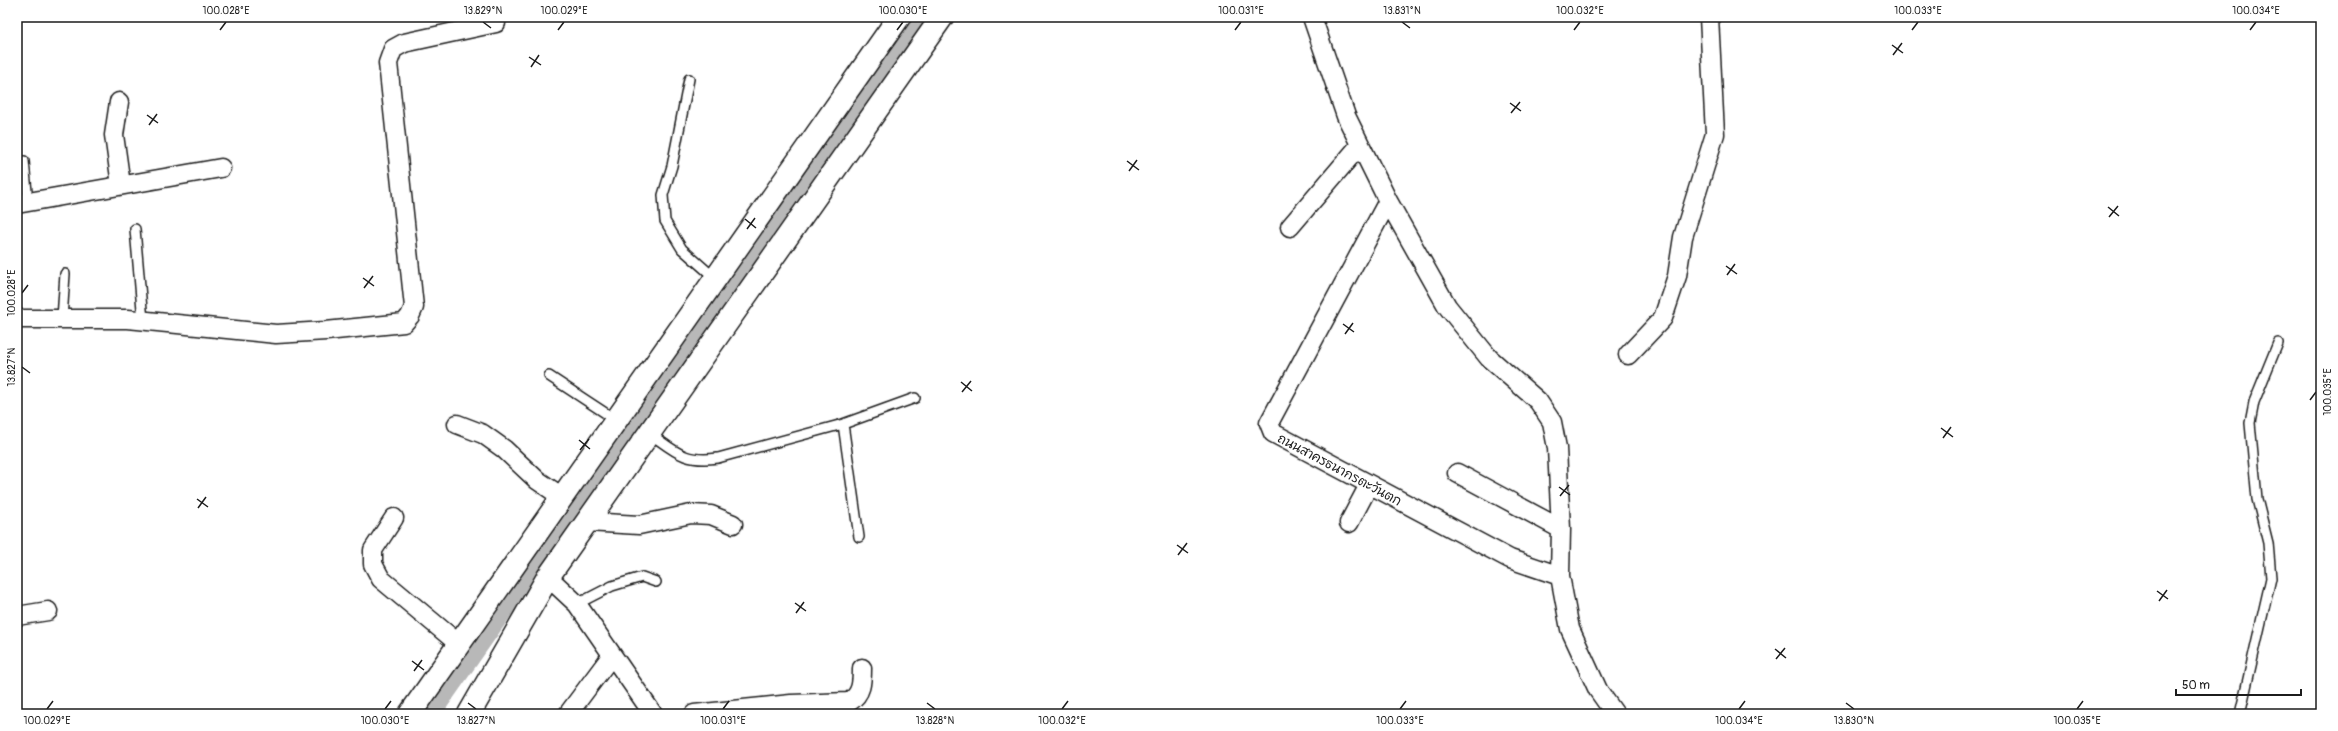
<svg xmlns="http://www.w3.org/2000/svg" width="2338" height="731" font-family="Pangolin,'Playpen Sans Thai',sans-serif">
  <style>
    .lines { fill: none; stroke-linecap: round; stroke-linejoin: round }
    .canal { stroke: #b8b8b8; stroke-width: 17 }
    .service-casing { stroke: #1c1c1c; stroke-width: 12 }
    .minor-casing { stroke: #1c1c1c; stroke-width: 21 }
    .tertiary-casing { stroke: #1c1c1c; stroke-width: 25 }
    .service { stroke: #fff; stroke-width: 9 }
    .minor { stroke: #fff; stroke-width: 18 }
    .tertiary { stroke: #fff; stroke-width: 22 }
    .ticks { fill: none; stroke: #1c1c1c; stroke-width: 1.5 }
    .labels { text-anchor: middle; stroke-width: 3.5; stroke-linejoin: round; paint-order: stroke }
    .street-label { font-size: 13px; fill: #1c1c1c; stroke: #fff }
    .neatline { fill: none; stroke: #1c1c1c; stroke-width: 1.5 }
    .ticks-label { font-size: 10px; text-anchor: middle; fill: #1c1c1c }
  </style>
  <rect width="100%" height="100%" fill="#fff"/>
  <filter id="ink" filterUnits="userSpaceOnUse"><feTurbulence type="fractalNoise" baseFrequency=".025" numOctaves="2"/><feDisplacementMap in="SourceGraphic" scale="8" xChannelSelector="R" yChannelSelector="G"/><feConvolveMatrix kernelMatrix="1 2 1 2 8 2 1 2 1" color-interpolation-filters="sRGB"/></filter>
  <g filter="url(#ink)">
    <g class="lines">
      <path class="canal" d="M432,714l489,-697"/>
      <g class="service-casing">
        <path id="service" d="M689,79l-17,87 -9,29 2,26 17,28 34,30
          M24,161l4,41
          M135,229l8,92
          M62,319l3,-45
          M549,376l67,44
          M843,424l16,113
          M649,433c26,18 35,30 69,25l125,-34 72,-26
          M577,604l35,-18 30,-9 14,5
          M2240,714l31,-136 -3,-35 -11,-44 -7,-76 4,-21 24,-59"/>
      </g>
      <g class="minor-casing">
        <path id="minor" d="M1312,17l34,99 42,85 59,105 42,52 49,43 14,21 5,26 4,81 -1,47 10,53 28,61 17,24
          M119,102l-5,33 7,50
          M1388,201l-119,222 4,10 237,126 50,17
          M17,204l204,-36
          M1290,227l70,-82
          M17,319h111l148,15 50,-3 78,-8 6,-7 4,-9 -26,-244 5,-14 11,-6 92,-20
          M1628,355l35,-37 14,-42 6,-39 32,-103 -6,-117
          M457,424l26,10 21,15 33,31 25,17
          M1457,473l104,56
          M394,518l-21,32v14l8,15 78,65
          M587,522l52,3 52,-11 20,1 22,9
          M1349,523l20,-38
          M548,577l29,27 76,110
          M17,616l31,-5
          M568,714l44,-59
          M694,714l97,-10 58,-2c13,-8 13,-20 13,-34"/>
      </g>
      <g class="tertiary-casing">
        <path id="tertiary" d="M410,714l489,-697
          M469,714l79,-137 394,-560"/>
      </g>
      <use href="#service" class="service"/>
      <use href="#minor" class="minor"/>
      <use href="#tertiary" class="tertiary"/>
    </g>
  </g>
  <path class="ticks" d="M483,22l8,6M1402,22l8,6M220,30l6,-8M558,30l6,-8M897,30l6,-8M1235,30l6,-8M1574,30l6,-8M1912,30l6,-8M2250,30l6,-8M1892,45l11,8M1893,55l9,-12M529,57l12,8M531,67l8,-12M1510,103l11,8M1511,113l9,-11M147,115l11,8M149,125l8,-11M1127,161l12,9M1129,171l8,-11M2108,207l11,9M2109,217l9,-11M745,219l11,9M747,229l8,-11M1726,266l11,8M1727,275l8,-11M363,278l11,8M364,288l9,-12M22,293l6,-8M1343,324l11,8M1345,334l8,-11M22,367l8,6M961,382l11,9M962,392l9,-11M2310,400l6,-8M1941,428l12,9M1943,438l8,-11M579,440l11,9M580,450l9,-11M1559,487l11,8M1560,496l9,-11M197,499l11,8M198,508l8,-11M1177,545l11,8M1178,555l9,-12M2157,591l11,8M2159,601l8,-11M795,603l11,8M796,613l8,-11M1775,649l11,9M1776,659l9,-11M412,661l12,9M414,671l8,-11M468,703l8,6M927,703l8,6M1846,703l8,6M47,709l6,-8M385,709l6,-8M723,709l6,-8M1062,709l6,-8M1400,709l6,-8M1739,709l6,-8M2077,709l6,-8"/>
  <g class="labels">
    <g class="street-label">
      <text transform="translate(1340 469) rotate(28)" y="5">ถนนสาครธนากรตะวันตก</text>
    </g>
  </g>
  <rect width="2338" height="731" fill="none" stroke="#fff" stroke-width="44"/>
  <path d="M2176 689v6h125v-6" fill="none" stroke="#1c1c1c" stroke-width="2"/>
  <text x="2182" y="689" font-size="12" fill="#1c1c1c" stroke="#ffffff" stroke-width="3" paint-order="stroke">50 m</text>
  <rect x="22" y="22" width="2294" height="687" class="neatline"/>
  <g class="ticks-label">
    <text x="226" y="14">100.028°E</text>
    <text x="483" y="14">13.829°N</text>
    <text x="564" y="14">100.029°E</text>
    <text x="903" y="14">100.030°E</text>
    <text x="1241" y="14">100.031°E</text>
    <text x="1402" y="14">13.831°N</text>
    <text x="1580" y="14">100.032°E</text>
    <text x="1918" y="14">100.033°E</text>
    <text x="2256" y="14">100.034°E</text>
    <text transform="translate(11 293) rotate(-90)" y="4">100.028°E</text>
    <text transform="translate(11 367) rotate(-90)" y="4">13.827°N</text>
    <text transform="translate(2327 392) rotate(-90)" y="4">100.035°E</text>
    <text x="47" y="724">100.029°E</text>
    <text x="385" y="724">100.030°E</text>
    <text x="476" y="724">13.827°N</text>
    <text x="723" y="724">100.031°E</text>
    <text x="935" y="724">13.828°N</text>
    <text x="1062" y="724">100.032°E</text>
    <text x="1400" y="724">100.033°E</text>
    <text x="1739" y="724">100.034°E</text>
    <text x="1854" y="724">13.830°N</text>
    <text x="2077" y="724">100.035°E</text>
  </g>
</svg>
